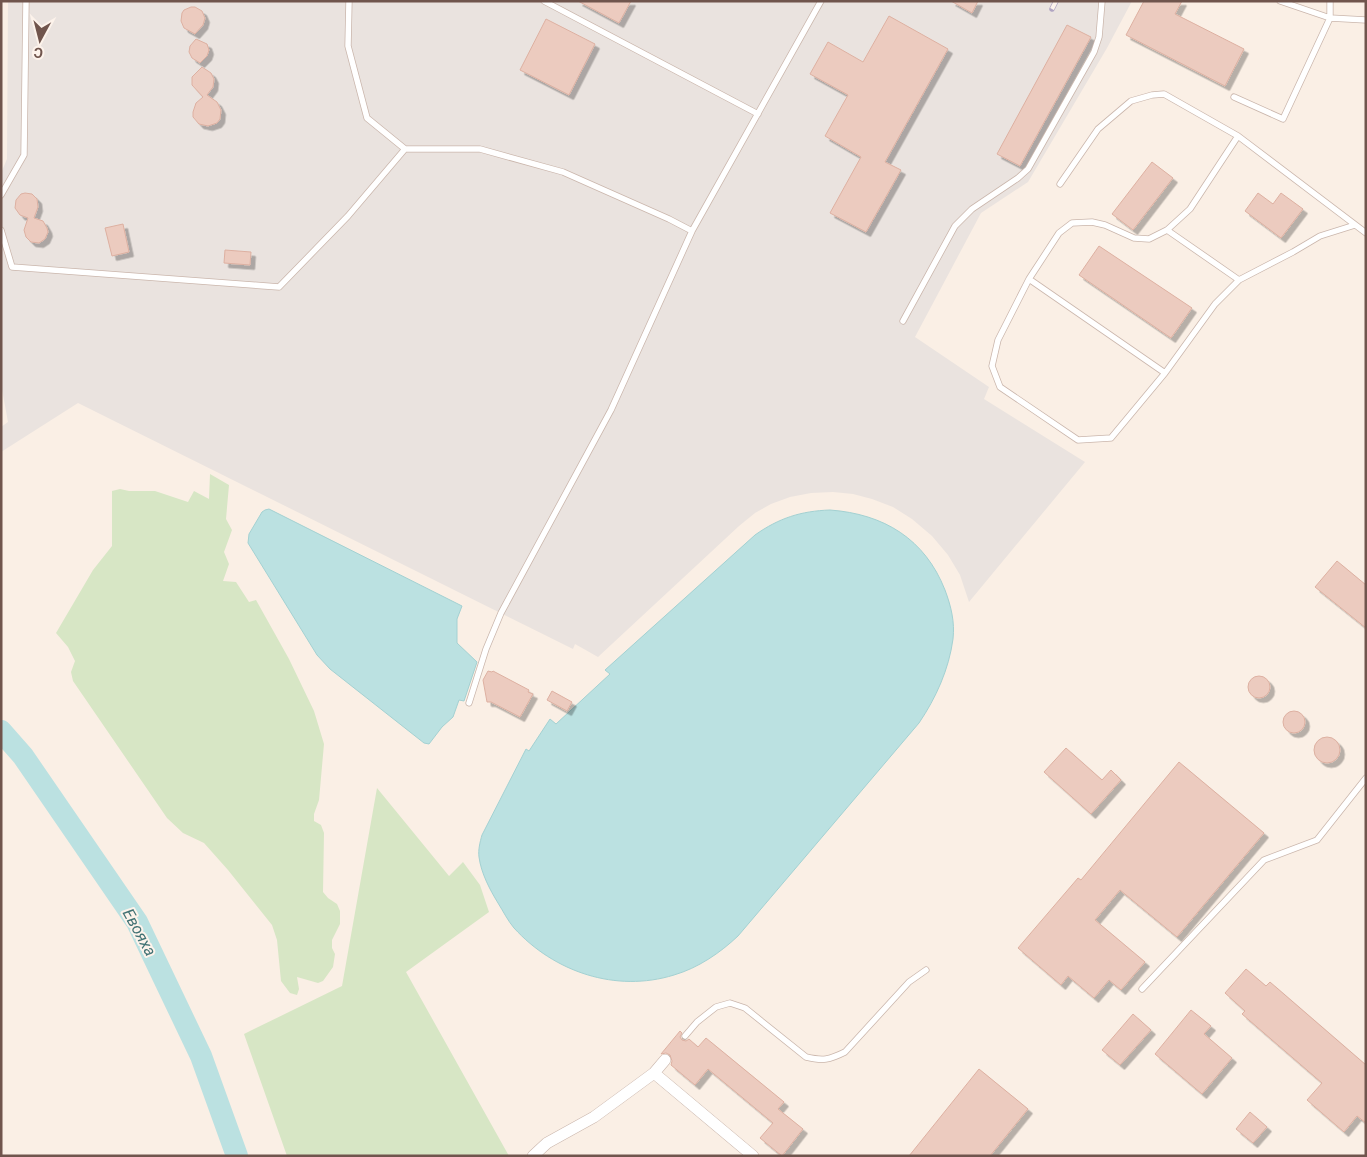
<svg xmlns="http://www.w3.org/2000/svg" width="1367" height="1157" font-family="Roboto,sans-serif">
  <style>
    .industrial { fill: #eae3df }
    .green { fill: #d7e6c5 }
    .water { fill: #bbe1e1; stroke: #a3d1d2 }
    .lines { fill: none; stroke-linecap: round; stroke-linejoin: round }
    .river { stroke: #bbe1e1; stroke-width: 22 }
    .building { fill: #eccbbf; stroke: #ddb0a1; filter: url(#shadow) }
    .lane-casing { stroke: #cab6ac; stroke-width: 7 }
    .street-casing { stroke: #cab6ac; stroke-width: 12 }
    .lane { stroke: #fff; stroke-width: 5.5 }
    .street { stroke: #fff; stroke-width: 11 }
    .rail-casing { stroke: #b1a5c2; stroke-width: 5.5 }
    .rail { stroke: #fdf3eb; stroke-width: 4; stroke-dasharray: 11; stroke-linecap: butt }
    .labels { text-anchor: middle; stroke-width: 4; stroke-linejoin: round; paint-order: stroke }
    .water-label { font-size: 16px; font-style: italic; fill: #427274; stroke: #fdf3eb }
  </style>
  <defs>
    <filter id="shadow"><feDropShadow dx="4.5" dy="4.5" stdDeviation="0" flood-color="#0004"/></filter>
  </defs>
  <rect width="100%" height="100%" fill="#faefe5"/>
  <path class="industrial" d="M8,1h1124l-25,47 -79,134 -47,31 -66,124 74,50 -5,12 101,63 -116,140 -9,-27 -12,-20 -16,-19 -20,-17 -19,-12 -21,-8 -19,-5 -20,-2 -22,1 -21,4 -19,7 -16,9 -16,13 -141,131 -23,-13 -2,5 -495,-246 -77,49v-25l7,-5 -7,-38v-211l6,-14z"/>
  <path class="green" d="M210,474l19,11 -3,34 6,11 -8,22 5,12 -6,17 13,1 13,20 7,-2 33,59 25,52 10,33 -5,56 -5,14v7l7,4 3,8 -1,59 5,6 9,6 3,7v13l-8,16v8l3,6 -2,13 -10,14 -5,2 -21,-6 2,12 -2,6 -7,-2 -9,-12 -4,-41 -5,-15 -44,-55 -24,-27 -21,-10 -16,-15 -94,-137 -2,-9 4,-11 -7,-14 -12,-14 37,-63 19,-24v-55l8,-2 9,2h26l33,11 6,-11 15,8z
    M377,788l72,88 14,-14 17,23 9,27 -83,60 103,184h-222l-43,-122 98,-48z"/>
  <path class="water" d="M269,509l193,97 -5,13v24l20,19 -13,39 -5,-1 -6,17 -11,10 -13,17 -5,-1 -94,-74 -13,-14 -69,-112 1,-9 13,-22 3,-2z
    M830,510c54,4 95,29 115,80 6,16 10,32 8,49 -4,30 -17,59 -34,84l-181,213c-18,17 -40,32 -64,39 -58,18 -120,-3 -160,-47 -6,-7 -11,-17 -16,-25 -8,-13 -17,-30 -19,-46 -1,-7 1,-15 3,-22l44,-86 3,2 21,-32 6,5 54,-50 -5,-4 150,-135c24,-17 46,-24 75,-25z"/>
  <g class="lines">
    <path class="river" d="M1,731l22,25 114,166 64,134 36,100"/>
  </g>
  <path class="building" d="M578,1h53l-12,22z
    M951,1h27l-6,12z
    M1144,1h38l-7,13 69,35 -19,37 -99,-51z
    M191,7h4l7,4 3,7 -2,7 -8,9 -11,-6 -3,-7 1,-8 2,-3z
    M889,16l59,33 -63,113 16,8 -35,62 -36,-19 31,-56 -36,-21 23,-41 -38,-21 18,-32 35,20z
    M546,19l49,25 -26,51 -49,-25z
    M1067,25l24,12 -71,129 -23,-12z
    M196,39l11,5 2,6 -2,6 -7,7 -8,-5 -3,-6 1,-6z
    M202,67l9,6 3,6 -1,8 -6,8 10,7 4,8 -1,9 -3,4 -9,3 -9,-2 -6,-7v-5l3,-9 7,-6 -11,-12v-8z
    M1152,162l21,16 -40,52 -21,-16z
    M25,193l7,1 5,5 1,8 -4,11 9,3 4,7 1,4 -3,7 -6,4 -8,-1 -5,-5 -2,-7 4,-12 -8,-3 -5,-7 1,-8 5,-6z
    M1258,193l15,11 8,-11 22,16 -22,29 -36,-27z
    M123,224l6,28 -17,4 -7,-28z
    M1099,246l93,62 -21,30 -92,-63z
    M225,250l26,2 -1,13 -26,-2z
    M1337,561l29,24v43l-51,-41z
    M488,671l4,1 1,-1 36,19 -1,2 5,2 -13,23 -29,-15h-4l-4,-22z
    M1248 687a11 11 0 1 1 22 0a11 11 0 1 1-22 0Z
    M552,691l20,11 -5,9 -20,-11z
    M1283 722a11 11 0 1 1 22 0a11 11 0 1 1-22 0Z
    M1314 750a13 13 0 1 1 26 0a13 13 0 1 1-26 0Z
    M1066,748l36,32 9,-10 10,10 -30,34 -47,-42z
    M1179,762l85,71 -87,104 -57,-47 -25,30 50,42 -24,28 -12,-10 -15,18 -26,-22 -7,9 -43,-37 60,-70 3,2z
    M1246,969l20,17 4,-4 96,83v58l-9,-7 -13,16 -37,-32 15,-17 -80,-69 3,-3 -20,-18z
    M1191,1010l20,16 -7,8 28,24 -30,36 -47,-40z
    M1133,1014l18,16 -31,35 -18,-15z
    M680,1031l2,2 -2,4 2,3 4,1 3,-2 9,8 8,-9 78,64 -6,7 25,20 -21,27 -22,-18 13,-15 -65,-54 -13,16 -24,-20 1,-4 -2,-6 -4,-2 -5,1z
    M979,1069l49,40 -38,47h-81z
    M1250,1112l17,15 -14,16 -17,-14z"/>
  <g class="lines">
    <g class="lane-casing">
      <path id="lane" d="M349,1l-1,45 19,72 38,31h75l83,23 106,47 23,12 -81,179 -110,203 -15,36 -17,54
        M544,1l214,113
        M1280,1l50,17 36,2
        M1234,97l49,22 47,-101v-17
        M1238,136l-48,73 -23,21 -18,9 -15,-1 -29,-13 -13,-3 -20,1 -13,10 -30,46 -31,61 -6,26 8,21 78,53 33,-2 54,-65 50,-69 24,-24 54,-28 27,-16 35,-11
        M1060,184l38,-55 33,-28 21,-6 12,-1 74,42 128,97
        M1,195l23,-40 2,-154
        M1,230l11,37 267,20 69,-71 57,-67
        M1167,230l72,50
        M692,231l129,-230
        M1029,279l136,94
        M903,321l52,-95 17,-17 46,-31 10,-9 66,-117 5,-15 3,-36
        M1142,989l122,-129 53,-20 49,-62
        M685,1036l12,-14 19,-15 14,-4 15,5 61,49c17,4 23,3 39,-5l64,-70 17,-12"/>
    </g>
    <g class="street-casing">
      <path id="street" d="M654,1073l99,83
        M533,1156l14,-13 47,-26 60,-44 11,-13"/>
    </g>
    <use href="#lane" class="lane"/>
    <use href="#street" class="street"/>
    <g class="rail-casing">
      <path id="rail" d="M1052,9l4,-8"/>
    </g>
    <use href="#rail" class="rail"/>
  </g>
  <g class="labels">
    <g class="water-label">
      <text transform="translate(140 932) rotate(61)" y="6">Евояха</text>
    </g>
  </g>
  <rect width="1367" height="1157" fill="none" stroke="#70554d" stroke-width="5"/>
  <g transform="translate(40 40) rotate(187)" stroke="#fdf3eb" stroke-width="4" paint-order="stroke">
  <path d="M0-4L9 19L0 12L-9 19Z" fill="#70554d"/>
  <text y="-8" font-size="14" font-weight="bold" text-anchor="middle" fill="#70554d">С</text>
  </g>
</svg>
